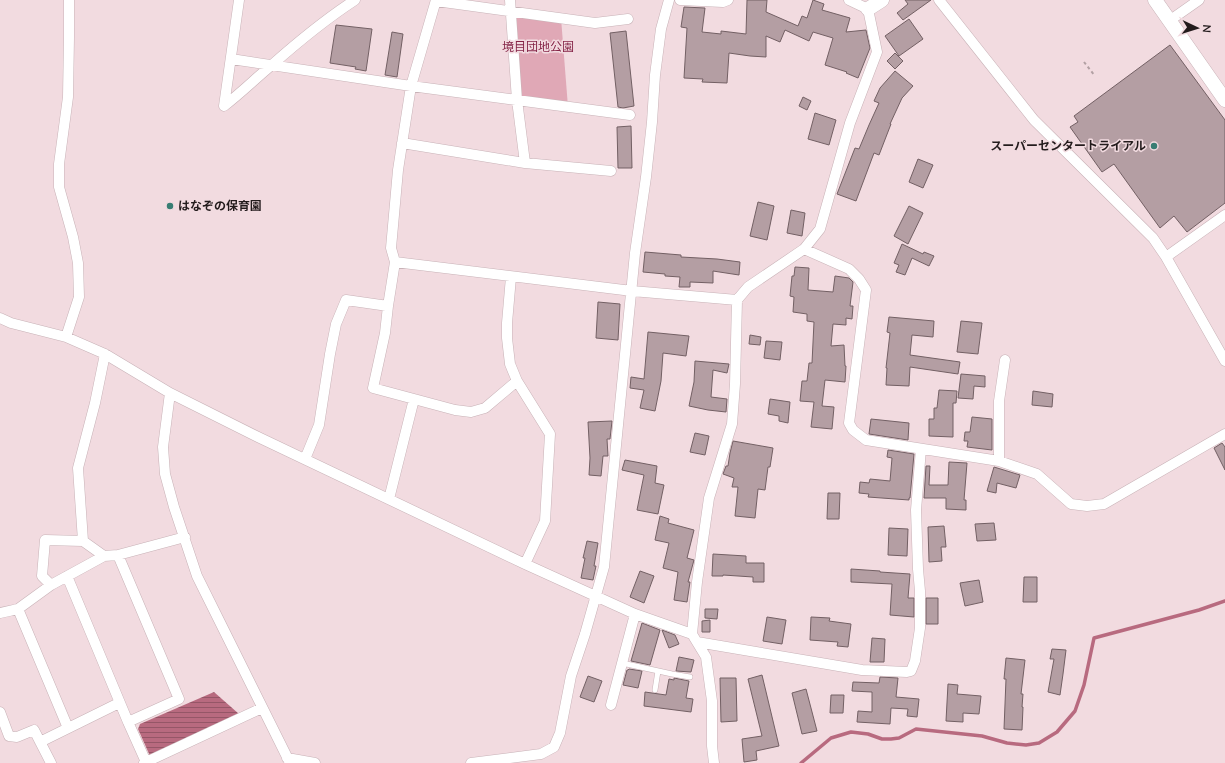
<svg xmlns="http://www.w3.org/2000/svg" width="1225" height="763" font-family="'Nunito Sans','Noto Sans JP',sans-serif">
  <style>
    .green { fill: #e0a8b6 }
    .water { fill: url(#water-rules) }
    .lines { fill: none; stroke-linecap: round; stroke-linejoin: round }
    .stream { stroke: #b86a7f; stroke-width: 3.5 }
    .building { fill: #b49ea3; stroke: #736064 }
    .lane-casing { stroke: #c8b2b7; stroke-width: 6 }
    .street-casing { stroke: #c8b2b7; stroke-width: 11 }
    .secondary-casing { stroke: #c8b2b7; stroke-width: 15 }
    .path { stroke: #b2a0a3; stroke-width: 2; stroke-dasharray: 3 3; stroke-linecap: butt }
    .lane { stroke: #fff; stroke-width: 5 }
    .street { stroke: #fff; stroke-width: 10 }
    .secondary { stroke: #fff; stroke-width: 14 }
    .poi-dot { fill: #387d73; stroke: #f2dbe0; stroke-width: 1.5 }
    .labels { text-anchor: middle; stroke-width: 3; stroke-linejoin: round; paint-order: stroke }
    .park-label { font-size: 12px; fill: #852547; stroke: #f2dbe0 }
    .poi-label { font-size: 12px; font-weight: bold; fill: #231b1c; stroke: #f2dbe0; text-anchor: end }
  </style>
  <defs>
    <pattern id="water-rules" width="6" height="5" patternUnits="userSpaceOnUse"><rect width="6" height="5" fill="#b86a7f"/><path d="M0 2.5h6" fill="none" stroke="#955667"/></pattern>
  </defs>
  <rect width="100%" height="100%" fill="#f2dbe0"/>
  <path class="green" d="M510,11l51,7 7,89 -51,-7z"/>
  <path class="water" d="M214,692l25,22 -89,42 -12,-27 2,-5z"/>
  <g class="lines">
    <path class="stream" d="M801,763l30,-25 20,-6 17,2 14,5h9l8,-1 17,-9 66,7 25,7 19,2 13,-2 18,-11 18,-21 9,-26 10,-47 105,-28 26,-9"/>
  </g>
  <path class="building" d="M747,0h20l-1,12 32,14 4,-10 5,2 6,-18 11,4 -2,6 28,8 -4,14 20,-2 4,18 -12,30 -12,-5 1,-1 -22,-7 8,-27 -20,-6 -4,9 -24,-11 -5,12 -14,-6v21l-16,-1 -21,-3 -2,30 -25,-1 1,-3 -19,-1 3,-50 -6,-1 3,-20 21,1 -3,24 19,2v-3l25,3z
    M905,0h26l-28,20 -6,-7 11,-9z
    M909,19l14,20 -24,17 -14,-20z
    M336,25l36,4 -6,42 -11,-2 1,-2 -26,-4z
    M626,31l8,75 -11,2 -5,-1 -8,-74z
    M392,32l11,2 -6,43 -12,-2z
    M1170,45l55,75v83l-38,29 -13,-16 -14,12 -46,-64 -12,8 -32,-45 8,-5 -4,-6z
    M895,53l8,8 -8,8 -8,-8z
    M895,71l18,15 -11,12 -12,26h1l-12,31 -5,-2 -18,48 -19,-7 18,-46 4,1 10,-24 10,-22 -5,-2 6,-13z
    M803,97l8,4 -4,9 -8,-4z
    M815,113l21,7 -7,25 -21,-6z
    M631,126l1,42h-14l-1,-41z
    M918,159l15,6 -10,23 -14,-6z
    M758,202l16,4 -7,34 -17,-4z
    M909,206l14,7 -15,31 -14,-8z
    M791,210l14,3 -3,23 -15,-3z
    M902,244l21,10 1,-2 10,4 -5,10 -17,-8 -7,17 -9,-3 3,-7 -5,-2z
    M645,252l36,3v2l36,2 23,3 -1,13 -26,-4v12l-23,-1v5h-11l1,-10 -15,-1v-2l-22,-2z
    M795,267l14,1 -1,22 25,2 2,-16 14,2 4,4 -3,24h3l-1,13 -6,-1v7l-13,-1 -2,22 13,-1 1,21h1l-1,16 -20,-2 -3,26 12,1 -2,22 -21,-2 3,-25 -14,-1 2,-20h5l2,-18h3l2,-41 -7,-1v-7l-14,-2 1,-15 -4,-1 2,-20h2z
    M598,302l22,2 -2,36 -22,-2z
    M889,317l45,4 -1,16 -21,-2 -2,20 50,7 -2,12 -48,-7 -1,19 -23,-1 1,-17h-1l4,-35 -3,-1z
    M961,321l21,2 -4,31 -21,-2z
    M648,332l41,4 -3,20 -23,-3 -2,28 -6,30 -15,-3 4,-18 -14,-2 1,-11 13,2z
    M750,335l11,2 -1,8 -11,-1z
    M766,341l16,1 -2,18 -16,-2z
    M695,361l34,3 -2,9 -14,-3 -2,27 16,2 -1,13 -18,-2 -19,-4 5,-24z
    M961,374l24,2v11l-11,-1 -1,13 -15,-1z
    M939,390l18,1 -1,12h-3v34l-24,-1v-17h5v-11h3z
    M1033,391l20,3 -1,13 -20,-2z
    M770,399l20,3 -2,21 -9,-2v-5l-11,-2z
    M972,417l20,2v31l-25,-3 1,-6h-4l1,-9h5z
    M871,419l38,4 -1,17 -39,-6z
    M612,421l-2,18h-3l1,17h-5l-2,20 -12,-1 1,-17 -2,-36z
    M695,433l14,3 -4,19 -15,-3z
    M733,441l40,7 -3,19h-2l-3,23 -7,-1 -3,29 -20,-2 3,-29h-6l2,-9 -11,-4 3,-8h2l2,-13z
    M1222,443l3,4v23l-11,-22z
    M888,450l26,4 -4,44h-1v2l-41,-3 1,-3 -10,-1 1,-11 9,1 1,-4 20,2 2,-23 -5,-1z
    M625,460l32,6 -2,17 9,2 -6,29 -21,-4 7,-35 -22,-5z
    M949,462l18,1 -3,37h2v10l-20,-1v-11h-22l2,-32h4l-1,19h19z
    M994,467l26,8 -4,13 -19,-5 -1,10 -9,-2z
    M828,493h12l-1,26h-12z
    M660,516l9,3 -1,4 26,7 -7,28 7,2 -6,22h2l-3,20 -13,-2 4,-28 -15,-4 6,-25 -14,-3z
    M994,523l2,17 -19,1 -2,-17z
    M944,526l2,21h-5l1,14 -13,1 -1,-35z
    M889,528l19,1 -1,27 -19,-1z
    M587,541l11,2 -4,23h2l-3,14 -12,-2 4,-20h-2z
    M713,554l33,2v7h18v19h-11v-5l-30,-2v1h-11z
    M851,569l29,2v1l30,2 -2,24h6v19l-24,-2 2,-31 -41,-2z
    M640,571l14,5 -10,27 -14,-6z
    M1024,577h13v25h-14z
    M979,580l4,22 -18,4 -5,-23z
    M926,598h12v26h-12z
    M705,609h13l-1,10 -12,-1z
    M767,617l19,3 -4,24 -19,-3z
    M811,617l19,1 -1,3 22,3 -3,23 -11,-1 1,-4 -28,-2z
    M710,620v12h-8v-11z
    M642,623l18,7 -10,35 -19,-4z
    M662,630l13,5 4,9 -10,4z
    M872,638l13,1 -1,23h-14z
    M1052,649l14,1 -3,24 -3,21 -12,-3 6,-33h-4z
    M679,657l15,3 -3,12 -15,-1z
    M1006,658l19,2 -4,34h2l-1,13h1l-1,23 -18,-1 2,-50h-2z
    M629,669l13,2 -4,17 -15,-3 4,-15h1z
    M762,675l17,71 -23,5 1,9 -13,2 -2,-23 20,-3 -14,-57z
    M588,676l14,5 -8,21 -14,-5z
    M880,677l18,1 -2,19 23,2 -2,18 -10,-1 1,-7 -17,-1 -1,16 -33,-2 1,-11 14,1v-20l-20,-1 1,-9 26,1z
    M674,678l15,3 -3,17 7,1 -2,13 -47,-6 1,-14 21,3 3,-16 5,1z
    M720,678h16l1,43 -16,1z
    M948,684l10,1 -1,9 24,2 -2,18 -16,-1v9l-17,-1z
    M806,689l11,42 -15,3 -10,-41z
    M831,695h13l-1,18h-13z"/>
  <g class="lines">
    <g class="lane-casing">
      <path id="lane" d="M622,663l50,11 18,3
        M655,690l3,-19"/>
    </g>
    <g class="street-casing">
      <path id="street" d="M239,0l-15,106c17,-13 32,-28 49,-42 26,-23 53,-45 82,-64
        M510,0l7,100 8,63 86,8
        M680,0l43,2 5,-2
        M939,0l95,120 119,118 13,19 59,104
        M436,1l159,22 33,-4
        M1169,21l30,-21
        M231,59l180,27 219,29
        M402,143l123,20
        M804,249l45,20 10,10 7,11 -17,133 4,7 13,10 133,21 38,13 34,30 16,2 17,-2 121,-70
        M1166,257l59,-42
        M395,262l237,29 105,9
        M511,277l-4,46v15l3,26 7,17 33,53 -5,87 -20,43
        M388,306l-3,27 -12,55 82,22 16,2 14,-4 32,-27
        M0,318l11,5 55,14 39,17 65,39 88,44 267,127 110,50 57,20
        M66,337l13,-40 -1,-34 -5,-26 -14,-50v-23l9,-67 1,-60v-37
        M170,393l-7,54 2,27 9,33 23,69 93,187
        M305,459l14,-34 11,-71 6,-30 10,-24 42,6 7,-44 -4,-14 7,-78 13,-84 25,-86
        M999,461v-60l6,-41
        M389,499l25,-100
        M83,541l-5,-73 17,-65 10,-49
        M67,576l61,146 51,-23 -61,-144
        M51,585l-9,-9 3,-36 38,1 21,15
        M18,609l50,119
        M0,613l18,-4 33,-24 53,-29 14,-1 67,-18
        M697,642l165,28 45,2 4,-1 4,-10 5,-33v-37l-2,-22 -2,-59 5,-61
        M611,705l24,-91
        M0,712l9,24 8,1 17,-7 17,33
        M128,722l18,40
        M40,742l79,-39
        M287,758l28,5
        M144,763l118,-55
        M471,763l70,-9 13,-7 6,-14 11,-57 14,-42 19,-67 31,-314 11,-76 6,-55 3,-47 6,-46 8,-29
        M714,763l-2,-17v-45l-6,-44 -14,-23 5,-52 12,-84 23,-74 3,-40 2,-84 11,-13 56,-38 16,-20 30,-106 27,-71 -9,-43 -19,-9"/>
    </g>
    <g class="secondary-casing">
      <path id="secondary" d="M1155,0l70,100
        M868,9l14,-9"/>
    </g>
    <path class="path" d="M1084,62l11,14"/>
    <use href="#lane" class="lane"/>
    <use href="#street" class="street"/>
    <use href="#secondary" class="secondary"/>
  </g>
  <g class="poi-dot">
    <circle cx="1154" cy="146" r="4"/>
    <circle cx="170" cy="206" r="4"/>
  </g>
  <g class="labels">
    <g class="park-label">
      <text x="538" y="51">境目団地公園</text>
    </g>
    <g class="poi-label">
      <text x="1146" y="150">スーパーセンタートライアル</text>
      <text x="178" y="210" text-anchor="start">はなぞの保育園</text>
    </g>
  </g>
  <g transform="translate(1197 28) rotate(94)" stroke="#f2dbe0" stroke-width="3" paint-order="stroke">
  <path d="M0-3L7 15L0 10L-7 15Z" fill="#231b1c"/>
  <text y="-6" font-size="11" font-weight="bold" text-anchor="middle" fill="#231b1c">N</text>
  </g>
</svg>
